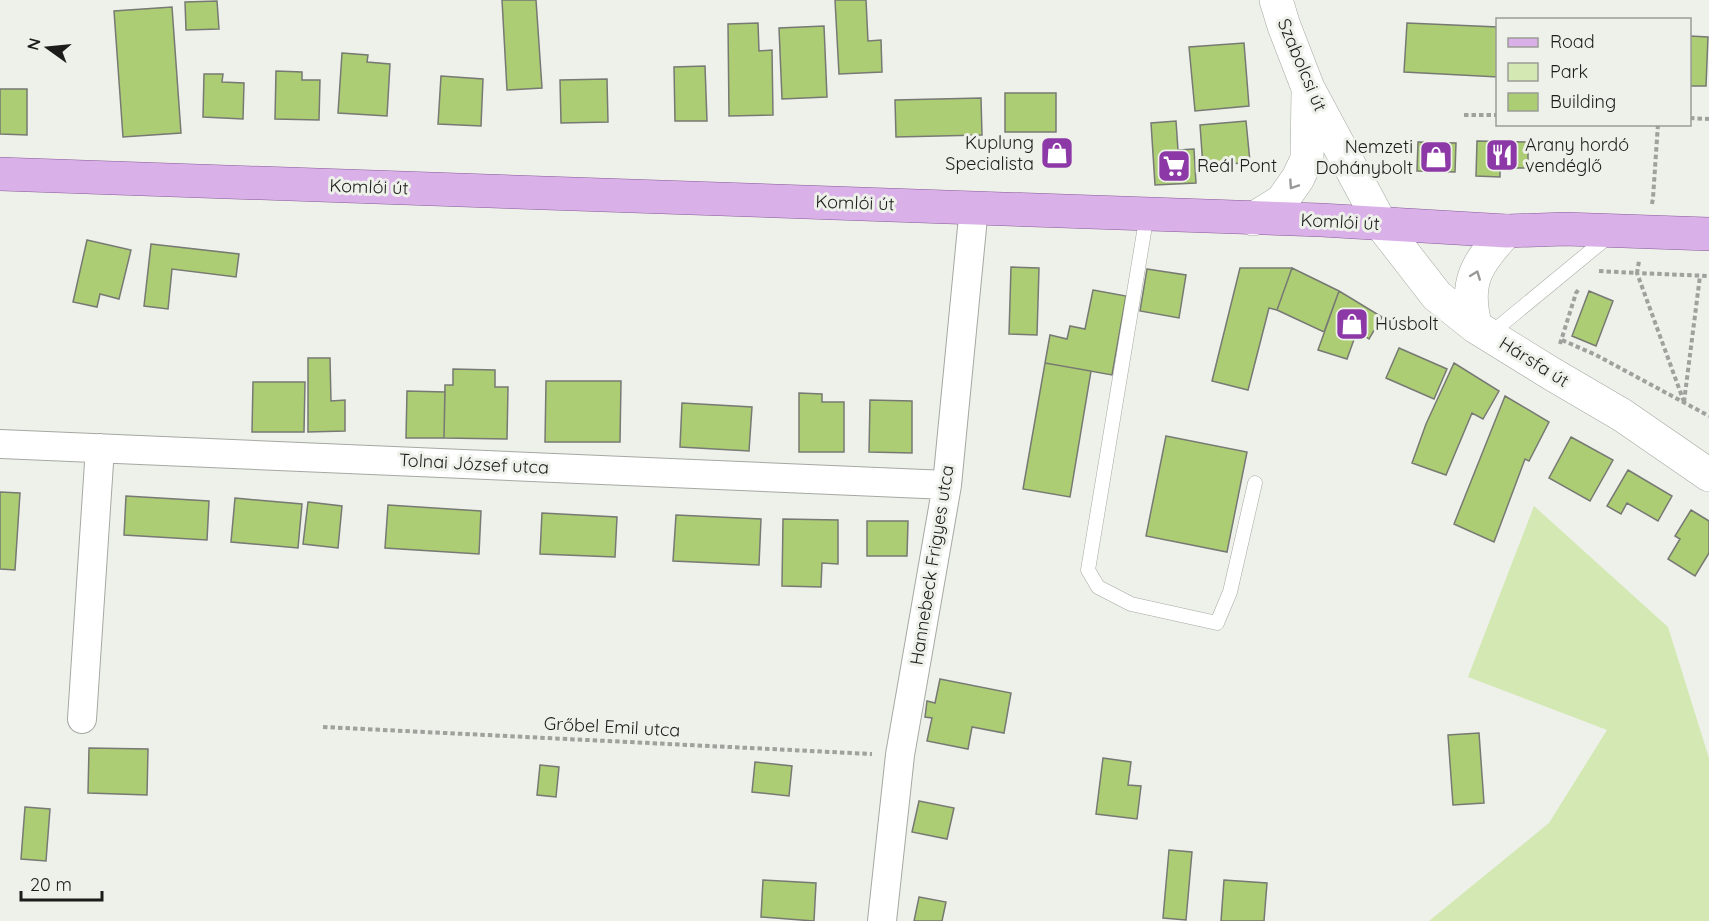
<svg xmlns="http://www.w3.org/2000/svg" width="1709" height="921" font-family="Quicksand,sans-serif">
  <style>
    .green { fill: #d3e8b2 }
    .building { fill: #adcd74; stroke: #777973; stroke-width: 1.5 }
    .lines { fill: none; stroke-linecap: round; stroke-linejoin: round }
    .service-casing { stroke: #a5a8a2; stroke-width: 15 }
    .minor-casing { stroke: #a5a8a2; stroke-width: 30 }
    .tertiary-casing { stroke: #a5a8a2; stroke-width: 34 }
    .primary-casing { stroke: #875a98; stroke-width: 34 }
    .path { stroke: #9ea19c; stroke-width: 4; stroke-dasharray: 4.5 3; stroke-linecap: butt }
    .service { stroke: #fff; stroke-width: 14 }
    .minor { stroke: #fff; stroke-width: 28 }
    .tertiary { stroke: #fff; stroke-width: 33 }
    .primary { stroke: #dab0e9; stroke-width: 33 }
    .oneway { stroke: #999998 }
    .labels { text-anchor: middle; stroke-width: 6; stroke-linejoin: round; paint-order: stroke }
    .street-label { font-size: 18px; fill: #1c1d1b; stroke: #eef1ea }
    .poi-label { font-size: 18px; fill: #1c1d1b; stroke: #eef1ea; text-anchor: start }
  </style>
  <rect width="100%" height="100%" fill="#eef1ea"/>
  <path class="green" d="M1534,506l134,121 41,131v163h-280l120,-98 58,-93 -139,-53z"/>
  <path class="building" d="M502,0h34l6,88 -35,2z
    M835,0h31l2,41 13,-1 1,32 -43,2z
    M217,1l2,28 -33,1 -1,-28z
    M172,7l9,126 -58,4 -9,-126z
    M758,23l1,28 13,-1 1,65 -44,1 -1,-92z
    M1407,23l91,4v50l-94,-5z
    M824,26l3,71 -45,2 -3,-71z
    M1690,36l18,1 -2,49h-16z
    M1244,43l5,63 -54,5 -6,-64z
    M342,53l26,2 -1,7 23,2 -3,52 -49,-3z
    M705,66l2,55h-32l-1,-54z
    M276,71l26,1v8h18l-1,40 -44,-1z
    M204,74h19l-1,8 22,1 -1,36 -40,-2z
    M441,76l42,3 -2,47 -43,-2z
    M607,79l1,43 -47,1 -1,-43z
    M0,89h27v46l-27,-1z
    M1005,93h51v39h-51z
    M981,98l1,37 -86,2 -1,-37z
    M1176,121l2,29 16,-1 2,34 -41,2 -4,-62z
    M1246,121l4,41 -47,5 -3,-42z
    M1477,141l51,1v26h-28v9l-24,-1z
    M1418,142l38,1 -1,29 -38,-1z
    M87,240l44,10 -12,49 -19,-5 -3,13 -24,-5z
    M151,244l88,10 -3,23 -64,-8 -4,40 -24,-3z
    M1011,267l28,1 -2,67 -28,-1z
    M1240,268h52l-15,42 -8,-2 -21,82 -36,-9z
    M1292,268l47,23 -15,41 -47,-22z
    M1147,269l39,6 -7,43 -39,-7z
    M1093,290l33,6 -14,79 -67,-12 5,-28 17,4 3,-13 15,3z
    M1339,291l43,26 -13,22 -12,-8 -10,28 -29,-9z
    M1589,291l24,10 -17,45 -24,-10z
    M1399,348l48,21 -13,30 -48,-21z
    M308,358h22l1,43 14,-1v31l-37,1z
    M1045,363l46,8 -21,126 -47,-8z
    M1454,363l45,28 -16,28 -11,-6 -26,62 -34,-12 14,-39z
    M453,369l42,1v17h13l-1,52 -63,-1 1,-53h8z
    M546,381h75l-1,61h-75z
    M253,382h52l-1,50h-52z
    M407,391l38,1 -1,46h-38z
    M799,393l23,1v8h22v50h-45z
    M1505,396l44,26 -20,39 -4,-2 -31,83 -40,-18z
    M870,400l42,1v52l-43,-1z
    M682,403l70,4 -3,44 -69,-4z
    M1166,436l81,16 -20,100 -81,-16z
    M1571,437l42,23 -23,41 -41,-23z
    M1628,470l44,26 -14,25 -31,-18 -6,11 -14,-8z
    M0,492l20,1 -5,77 -15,-1z
    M126,496l83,5 -2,39 -83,-5z
    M235,498l67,6 -4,44 -67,-6z
    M308,502l34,4 -4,42 -35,-4z
    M388,505l93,6 -2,43 -94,-6z
    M1691,510l18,11v32l-14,23 -27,-17 12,-20 -5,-3z
    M542,513l75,4 -2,40 -75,-3z
    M676,515l85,4 -2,46 -86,-4z
    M783,519l55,1v44l-16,-1 -1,24 -39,-1z
    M867,521h41l-1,35h-40z
    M940,679l71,14 -7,40 -32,-6 -4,22 -41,-8 5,-23 -7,-1 2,-16 8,2z
    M1479,733l5,70 -31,2 -5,-70z
    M89,748l59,1 -1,46 -59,-2z
    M1103,758l28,4 -3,23 13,1 -4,33 -41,-5z
    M755,762l37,4 -3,30 -37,-4z
    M540,765l19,2 -3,30 -19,-2z
    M919,801l35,7 -7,31 -35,-7z
    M25,807l25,2 -4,52 -25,-2z
    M1169,850l23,2 -6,68 -23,-2z
    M763,880l53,3 -2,38 -53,-4z
    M1224,880l43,3 -3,38h-43z
    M919,897l27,5 -4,19h-28z"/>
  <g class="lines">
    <g class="service-casing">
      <path id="service" d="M1147,214l-59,356 10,17 33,17 86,19 13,-31 25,-109
        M1490,334l119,-98"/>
    </g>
    <g class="minor-casing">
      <path id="minor" d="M0,444l947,41
        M82,719l18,-271
        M882,921l18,-166 47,-270 27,-278"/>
    </g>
    <g class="tertiary-casing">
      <path id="tertiary" d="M1276,0l8,26 24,62 73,136 56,72 39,31 76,47 70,41 87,60
        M1253,219l29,-18 16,-23 9,-19 1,-69
        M1476,327c-13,-44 1,-65 31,-96"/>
    </g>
    <g class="primary-casing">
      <path id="primary" d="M0,174l1321,46 186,11 58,-2 144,5"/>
    </g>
    <path class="path" d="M1464,115h34
      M1690,118l19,1
      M1652,204l1,-6 5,-74
      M1599,271l38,2 2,-12
      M1562,340l34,15 113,61
      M1560,344l16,-51 3,-4
      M1684,402l-47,-129 72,3
      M1684,402l16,-126
      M323,727l549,27"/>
    <use href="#service" class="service"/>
    <use href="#minor" class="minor"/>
    <use href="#tertiary" class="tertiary"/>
    <use href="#primary" class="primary"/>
  </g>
  <defs><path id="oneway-chevron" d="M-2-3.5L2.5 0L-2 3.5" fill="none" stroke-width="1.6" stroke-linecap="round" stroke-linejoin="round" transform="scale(1.5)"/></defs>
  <g class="oneway">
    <use href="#oneway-chevron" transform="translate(1293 185) rotate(124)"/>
    <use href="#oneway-chevron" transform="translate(1476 275) rotate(-69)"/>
  </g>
  <defs>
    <g id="shop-square" transform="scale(1.725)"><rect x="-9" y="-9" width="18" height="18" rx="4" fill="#8c39a7" stroke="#eef1ea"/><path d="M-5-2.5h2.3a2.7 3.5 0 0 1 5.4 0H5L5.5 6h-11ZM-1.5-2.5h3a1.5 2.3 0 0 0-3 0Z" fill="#fff"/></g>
    <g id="restaurant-square" transform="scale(1.725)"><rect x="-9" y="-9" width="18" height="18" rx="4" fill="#8c39a7" stroke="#eef1ea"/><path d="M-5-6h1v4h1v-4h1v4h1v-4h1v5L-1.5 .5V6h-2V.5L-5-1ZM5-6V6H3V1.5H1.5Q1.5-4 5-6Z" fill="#fff"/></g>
    <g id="supermarket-square" transform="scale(1.725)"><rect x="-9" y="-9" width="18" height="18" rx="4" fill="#8c39a7" stroke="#eef1ea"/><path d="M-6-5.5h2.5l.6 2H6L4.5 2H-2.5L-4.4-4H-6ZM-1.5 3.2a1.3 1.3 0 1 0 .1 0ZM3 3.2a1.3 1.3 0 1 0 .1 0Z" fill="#fff"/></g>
  </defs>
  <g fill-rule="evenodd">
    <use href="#shop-square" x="1057" y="153"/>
    <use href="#restaurant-square" x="1502" y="155"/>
    <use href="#shop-square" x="1436" y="157"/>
    <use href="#supermarket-square" x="1174" y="166"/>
    <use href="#shop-square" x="1352" y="324"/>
  </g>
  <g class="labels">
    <g class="street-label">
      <text transform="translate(1302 65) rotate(67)" y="6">Szabolcsi út</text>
      <text transform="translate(369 187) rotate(2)" y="6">Komlói út</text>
      <text transform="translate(855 203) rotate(2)" y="6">Komlói út</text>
      <text transform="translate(1340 222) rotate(3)" y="6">Komlói út</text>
      <text transform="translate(1534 362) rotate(32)" y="6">Hársfa út</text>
      <text transform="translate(474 464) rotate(3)" y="6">Tolnai József utca</text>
      <text transform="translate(932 565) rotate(-81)" y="6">Hannebeck Frigyes utca</text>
      <text transform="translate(612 727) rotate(3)" y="6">Grőbel Emil utca</text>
    </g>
    <g class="poi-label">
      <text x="1034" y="149" text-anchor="end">Kuplung<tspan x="1034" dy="21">Specialista</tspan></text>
      <text x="1525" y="151">Arany hordó<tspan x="1525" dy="21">vendéglő</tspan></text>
      <text x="1413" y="153" text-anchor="end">Nemzeti<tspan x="1413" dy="21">Dohánybolt</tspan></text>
      <text x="1197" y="172">Reál Pont</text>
      <text x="1375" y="330">Húsbolt</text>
    </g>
  </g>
  <rect x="1496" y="18" width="195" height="108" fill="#eef1ea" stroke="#9a9c97" stroke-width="1.5"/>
  <rect x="1508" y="38" width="30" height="9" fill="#dab0e9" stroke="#9a9c97" stroke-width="1.5"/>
  <text x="1550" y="48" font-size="18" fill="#1c1d1b">Road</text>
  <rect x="1508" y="63" width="30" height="18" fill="#d3e8b2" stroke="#9a9c97" stroke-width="1.5"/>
  <text x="1550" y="78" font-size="18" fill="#1c1d1b">Park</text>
  <rect x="1508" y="93" width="30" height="18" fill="#adcd74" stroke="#9a9c97" stroke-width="1.5"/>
  <text x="1550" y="108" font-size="18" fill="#1c1d1b">Building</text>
  <g transform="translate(48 48) rotate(285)" stroke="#eef1ea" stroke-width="4.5" paint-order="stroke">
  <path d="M0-4.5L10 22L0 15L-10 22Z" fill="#1c1d1b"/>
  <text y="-9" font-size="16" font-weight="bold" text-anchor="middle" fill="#1c1d1b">N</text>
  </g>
  <path d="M21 891v9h81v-9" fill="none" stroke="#1c1d1b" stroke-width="3"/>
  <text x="30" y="891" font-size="18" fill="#1c1d1b" stroke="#eef1ea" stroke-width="4.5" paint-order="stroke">20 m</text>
</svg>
